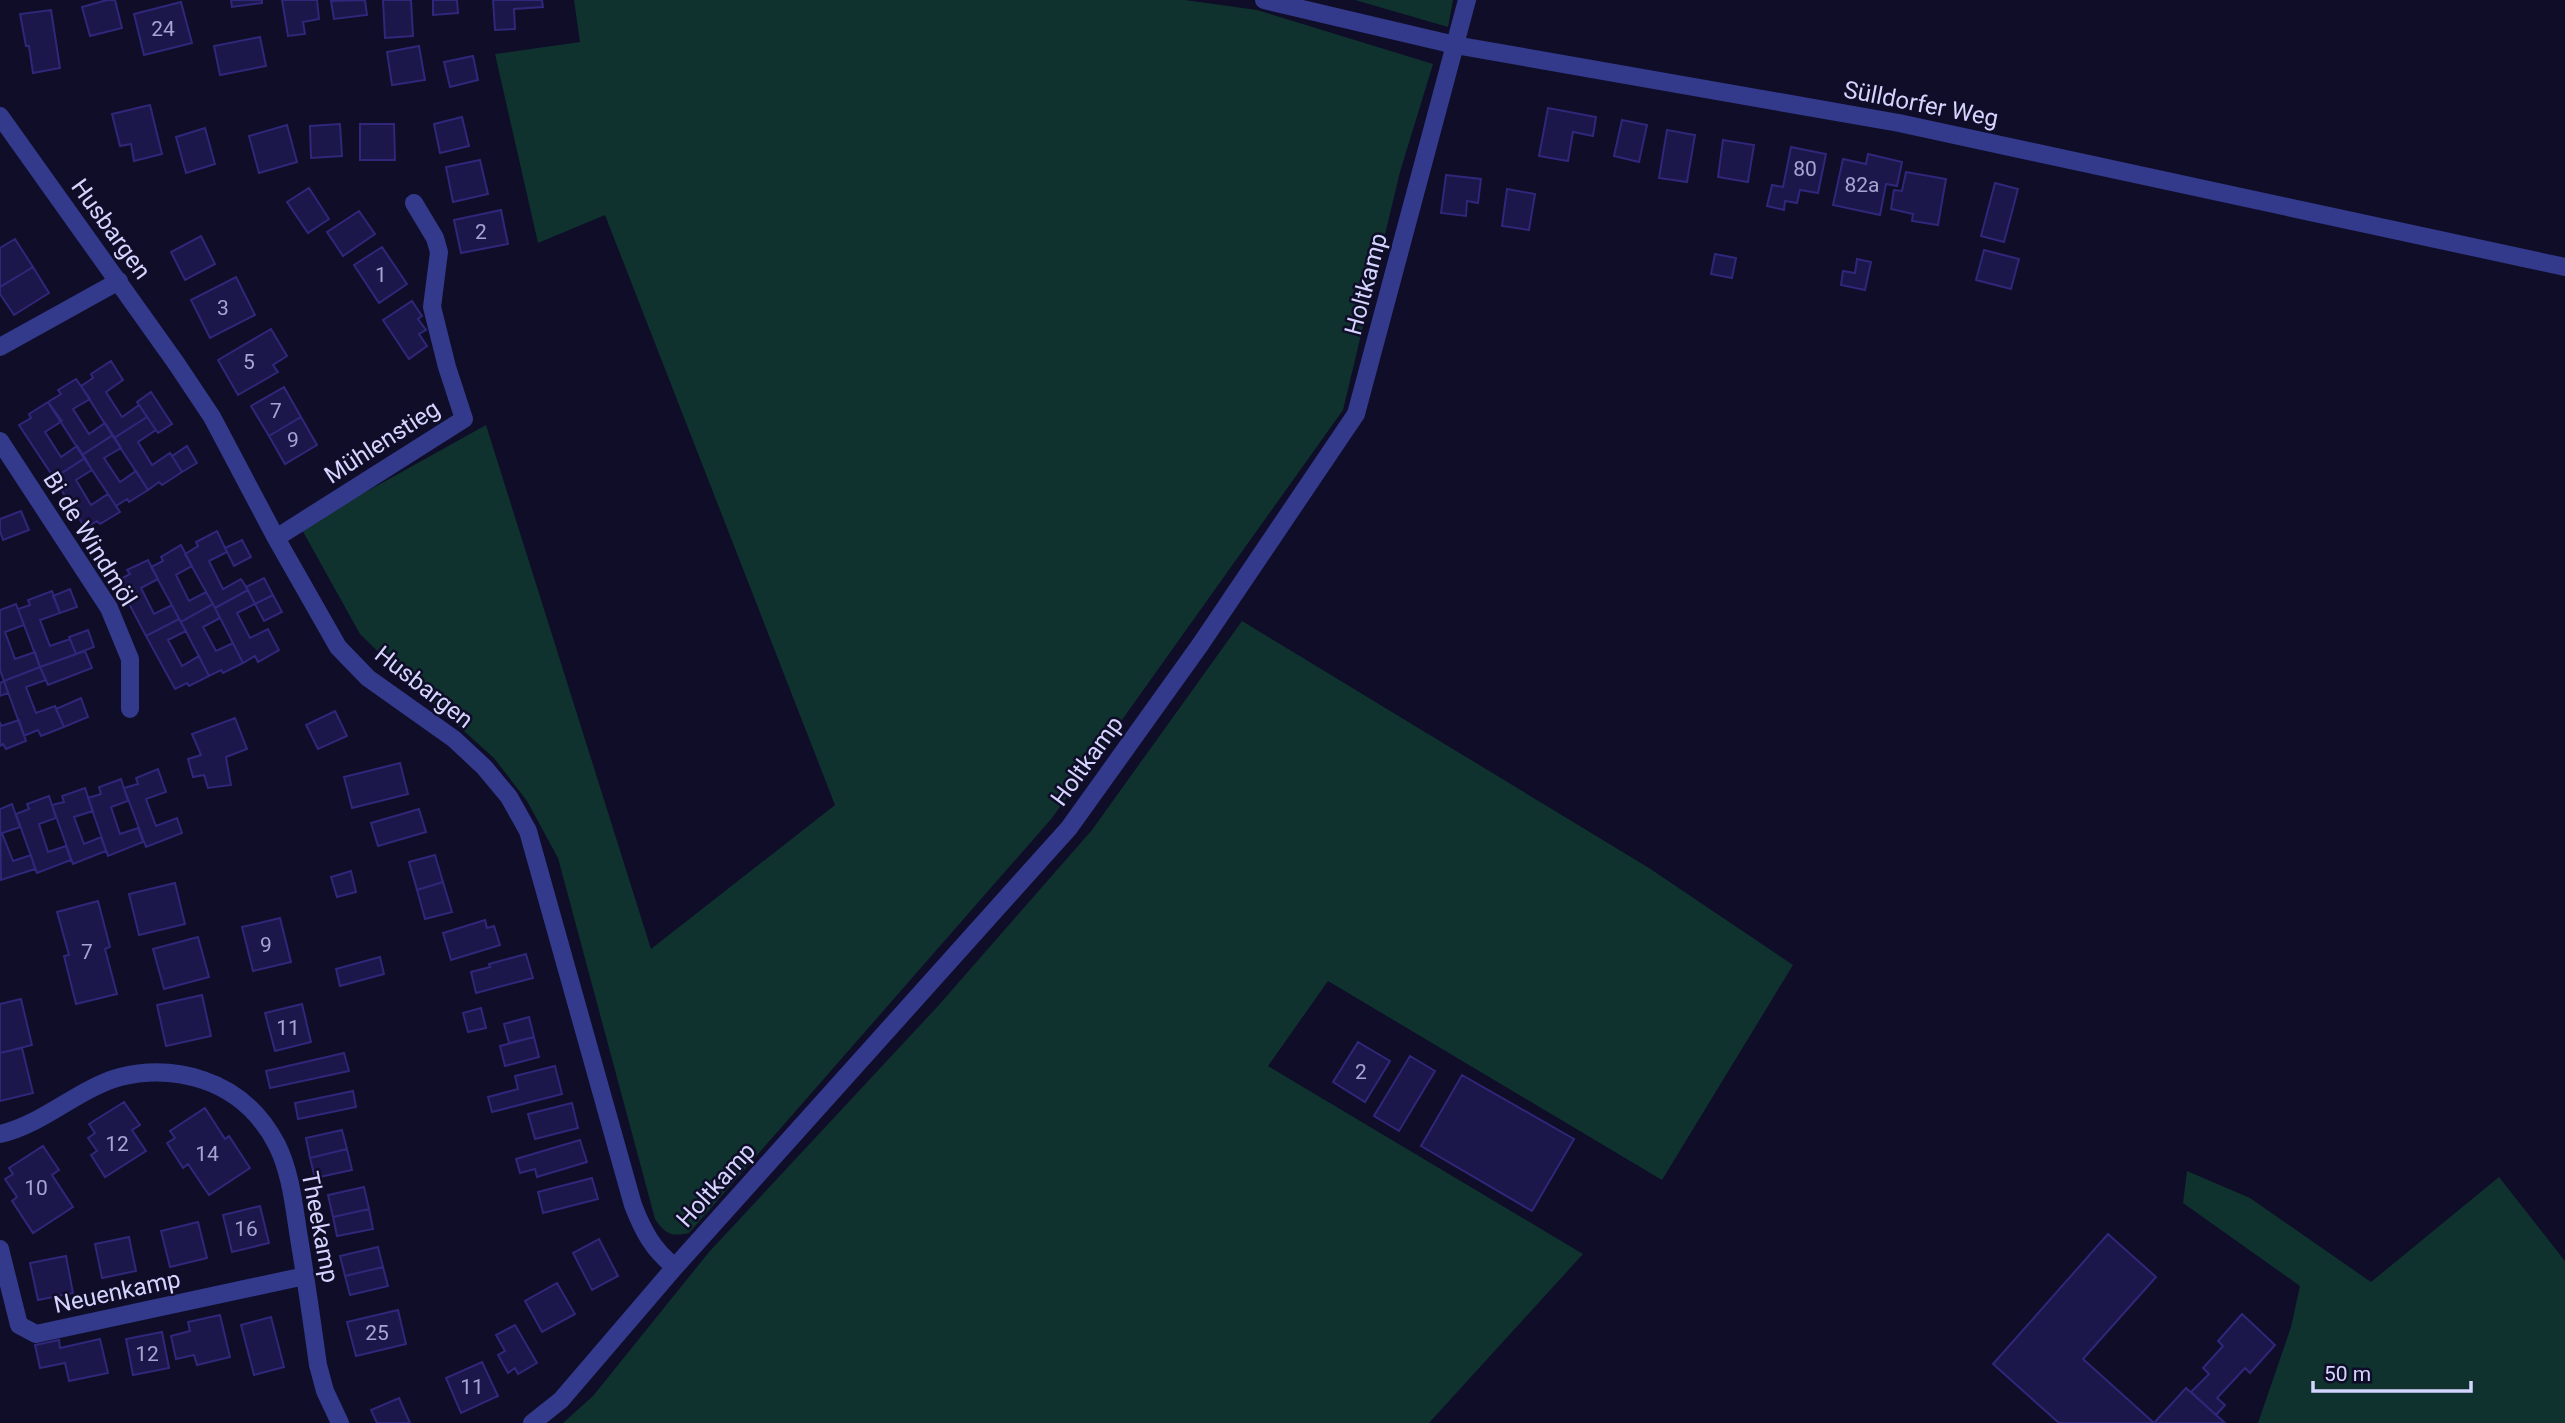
<svg xmlns="http://www.w3.org/2000/svg" width="2565" height="1423" font-family="Roboto,sans-serif">
  <style>
    .green { fill: #0f322e }
    .building { fill: #1c174b; stroke: #2f2779; stroke-width: 2 }
    .lines { fill: none; stroke-linecap: round; stroke-linejoin: round }
    .minor { stroke: #33398b; stroke-width: 18 }
    .labels { text-anchor: middle; stroke-width: 5; stroke-linejoin: round; paint-order: stroke }
    .number-label { font-size: 21px; fill: #a6a5d2 }
    .street-label { font-size: 24px; fill: #d4d4ff; stroke: #0f0d28 }
  </style>
  <rect width="100%" height="100%" fill="#0f0d28"/>
  <path class="green" d="M574,0h611l72,10 176,54 -33,108 -57,238 -291,408 -363,415c-18,4 -24,1 -34,-14l-97,-361 -31,-57 -33,-43 -88,-79 -46,-45 -59,-106 185,-103 165,524 184,-144 -230,-590 -67,28 -43,-189 85,-12z
    M1355,0h98l-5,27z
    M1242,621l407,247 144,97 -131,215 -334,-199 -60,85 315,188 -154,169h-866l30,-27 116,-144 229,-246 154,-176z
    M2187,1171l63,27 121,84 128,-105 66,84v162h-307l33,-96 9,-41 -117,-83z"/>
  <path class="building" d="M107,0h8l7,28 -32,8 -8,-29z
    M231,0h31v3l-30,4z
    M282,0h35l2,19 -16,3 2,12 -17,2z
    M365,0l2,15 -33,4 -3,-18z
    M383,0h28l2,36 -28,2z
    M433,0h24l1,13 -25,2z
    M493,0h49l1,7 -29,2 1,20 -20,1z
    M181,2l11,41 -48,12 -10,-41z
    M51,10l9,58 -27,5 -4,-27h-3l-6,-32z
    M260,37l6,29 -46,9 -6,-29z
    M419,46l6,34 -33,5 -5,-33z
    M473,56l5,24 -28,7 -6,-25z
    M150,105l12,49 -28,7 -3,-17 -11,2 -8,-32z
    M1548,108l48,9 -3,19 -20,-4 -5,29 -29,-5z
    M462,117l7,29 -29,7 -6,-29z
    M1622,120l25,5 -8,37 -25,-6z
    M340,124l2,32 -31,2 -1,-32z
    M360,124h34l1,36h-35z
    M287,125l10,37 -38,11 -10,-37z
    M205,128l10,36 -29,9 -10,-36z
    M1667,130l28,5 -8,47 -28,-4z
    M1723,140l31,5 -6,37 -30,-5z
    M1791,147l35,7 -8,39 -18,-3 -3,13 -12,-2 -1,9 -17,-4 5,-21 11,2z
    M1868,154l34,8 -5,24 -11,-2 -6,31 -47,-10 10,-46 23,5z
    M480,160l8,34 -35,8 -7,-35z
    M1906,172l40,7 -8,46 -26,-4 1,-7 -22,-5 3,-19 8,1z
    M1446,175l35,4 -3,24 -11,-2 -1,15 -25,-3z
    M1995,183l23,6 -14,53 -23,-6z
    M309,188l20,31 -21,14 -21,-31z
    M1507,189l28,5 -6,36 -27,-4z
    M501,210l7,34 -47,9 -7,-33z
    M359,211l16,23 -32,22 -16,-24z
    M201,236l14,28 -30,16 -14,-28z
    M15,239l18,28 -33,20v-39z
    M382,247l25,37 -28,19 -25,-38z
    M1984,250l35,9 -8,30 -35,-9z
    M1715,254l21,4 -4,20 -21,-4z
    M1857,259l14,3 -6,28 -24,-5 2,-14 12,2z
    M33,267l16,26 -35,22 -14,-21v-7z
    M236,277l19,38 -45,23 -19,-38z
    M412,301l10,15 -4,3 8,11 -7,4 8,12 -18,13 -26,-39z
    M271,329l16,27 -14,9 5,7 -40,23 -20,-35z
    M111,361l12,19 -17,12 16,25 17,-12 8,12 -33,21 -33,-52 12,-8 -2,-4z
    M76,379l14,20 -17,10 16,25 16,-11 8,12 -31,20 -34,-53 13,-8 -3,-4z
    M284,387l17,30 -32,19 -18,-30z
    M151,392l21,32 -14,9 -21,-31z
    M48,402l14,19 -17,11 16,25 16,-11 8,12 -31,20 -35,-53 12,-7 -2,-4z
    M147,417l9,13 -18,12 14,23 18,-12 12,19 -20,13 -3,-3 -11,8 -34,-52z
    M301,417l16,28 -32,19 -16,-28z
    M113,435l8,13 -17,10 16,24 16,-11 12,19 -19,12 -2,-3 -11,7 -34,-51z
    M187,446l10,17 -15,9 -10,-16z
    M85,458l7,12 -16,10 15,25 17,-11 12,18 -20,12 -3,-3 -12,7 -31,-50z
    M21,511l8,19 -26,10 -3,-9v-12z
    M217,531l10,21 -18,9 14,28 18,-10 7,11 -33,18 -30,-54 13,-8 -2,-4z
    M242,540l9,17 -17,9 -9,-18z
    M181,545l11,21 -16,9 13,26 17,-9 7,12 -32,18 -30,-55 12,-6 -2,-4z
    M148,560l10,19 -17,9 13,26 18,-9 7,14 -33,17 -29,-55 13,-7 -3,-4z
    M264,578l9,17 -18,9 -9,-17z
    M70,589l7,18 -17,6 -7,-17z
    M248,590l7,14 -18,9 13,25 18,-9 11,21 -21,12 -3,-6 -12,7 -28,-55z
    M52,591l8,22 -20,7 10,26 20,-7 6,15 -36,13 -22,-58 12,-4 -2,-5z
    M273,595l9,17 -18,9 -9,-17z
    M16,604l8,21 -19,7 10,27 20,-7 5,15 -36,14 -4,-11v-60z
    M213,604l7,14 -17,9 13,24 17,-8 10,20 -20,10 -2,-3 -12,6 -28,-54z
    M179,619l7,12 -18,9 14,26 17,-10 10,20 -20,10 -2,-3 -12,6 -29,-53z
    M88,630l6,17 -18,7 -7,-17z
    M85,651l7,17 -44,17 -8,-18z
    M40,667l6,13 -20,7 10,26 19,-7 9,21 -23,9 -3,-6 -14,6 -20,-55z
    M4,681l4,12 -8,3v-13z
    M81,698l7,19 -24,10 -8,-18z
    M335,711l12,25 -29,13 -12,-24z
    M235,718l12,31 -21,8 5,28 -23,3 -4,-13 -11,2 -5,-18 13,-4 -9,-21z
    M19,720l7,21 -20,8 -3,-5 -3,2v-24l1,4z
    M400,763l8,31 -56,14 -8,-31z
    M158,769l8,23 -20,7 10,27 21,-8 5,15 -36,14 -22,-59 14,-4 -2,-6z
    M121,779l7,22 -17,6 9,27 18,-6 5,14 -35,14 -20,-58 13,-4 -2,-7z
    M85,788l8,23 -19,6 10,27 17,-7 5,14 -33,13 -21,-59 12,-3 -2,-6z
    M49,796l7,22 -17,6 9,28 18,-6 5,14 -34,13 -21,-59 13,-5 -2,-5z
    M12,804l8,23 -18,6 11,28 18,-6 4,14 -34,11 -1,-71z
    M419,809l7,23 -48,14 -7,-23z
    M435,855l8,27 -26,8 -8,-28z
    M351,871l5,21 -19,5 -6,-20z
    M443,882l9,30 -27,7 -8,-29z
    M175,883l10,41 -46,11 -10,-41z
    M98,901l12,46 -5,2 12,45 -41,10 -12,-48 5,-1 -12,-43z
    M280,918l11,44 -38,9 -11,-44z
    M485,920l2,8 7,-2 6,19 -49,15 -8,-27z
    M198,937l11,40 -45,12 -11,-40z
    M526,954l7,24 -57,15 -5,-21 19,-5 -1,-3z
    M380,957l4,17 -44,12 -4,-17z
    M202,995l9,41 -45,10 -9,-41z
    M21,999l11,46 -32,8v-49z
    M302,1004l9,38 -36,9 -10,-38z
    M481,1008l5,20 -18,4 -5,-19z
    M529,1017l5,20 -25,6 -5,-19z
    M534,1037l5,20 -34,9 -5,-20z
    M1358,1042l32,19 -25,41 -32,-20z
    M22,1048l11,45 -33,8v-48z
    M344,1053l5,18 -79,17 -4,-17z
    M1410,1056l25,15 -36,60 -25,-15z
    M555,1066l7,28 -70,18 -4,-15 30,-8 -3,-13z
    M1462,1075l112,64 -42,72 -111,-65z
    M353,1091l3,16 -58,12 -3,-16z
    M124,1102l16,23 -8,5 14,21 -41,26 -14,-22 6,-4 -9,-13 7,-5 -6,-9z
    M572,1103l6,25 -43,11 -7,-25z
    M205,1108l20,31 4,-3 21,32 -41,27 -21,-31 -5,4 -16,-25 8,-5 -5,-7z
    M342,1130l5,19 -37,9 -4,-20z
    M580,1140l7,22 -50,15 -2,-8 -15,4 -4,-14z
    M43,1146l16,24 -7,5 21,32 -40,26 -21,-32 5,-4 -12,-18 8,-5 -4,-6z
    M347,1149l5,21 -37,8 -5,-20z
    M592,1178l6,21 -55,14 -5,-21z
    M364,1187l5,22 -36,8 -5,-22z
    M260,1206l9,37 -37,9 -9,-37z
    M369,1209l4,20 -36,7 -4,-19z
    M198,1222l9,36 -37,9 -9,-36z
    M2108,1234l48,43 -73,82 71,64 32,-35 39,35h-166l-66,-59z
    M129,1237l7,34 -34,7 -7,-34z
    M599,1239l19,37 -26,14 -19,-37z
    M378,1247l5,20 -38,9 -5,-20z
    M66,1256l7,37 -35,7 -8,-37z
    M383,1267l5,19 -38,9 -5,-19z
    M557,1283l18,31 -33,18 -17,-31z
    M398,1310l8,34 -50,12 -9,-34z
    M2242,1314l33,31 -25,28 -5,-5 -28,30 8,7 -9,10 -25,-23 18,-18 -6,-6 20,-22 -5,-5z
    M220,1315l10,42 -33,8 -3,-10 -18,4 -5,-23 19,-5 -2,-9z
    M271,1317l13,50 -30,8 -13,-50z
    M515,1325l22,38 -19,11 -3,-6 -7,5 -10,-18 7,-4 -9,-16z
    M162,1332l7,36 -36,7 -7,-36z
    M100,1339l8,34 -39,8 -4,-18 -25,5 -5,-23 24,-5 1,8z
    M482,1362l16,34 -37,17 -15,-35z
    M399,1398l11,25h-33l-6,-13z"/>
  <g class="lines">
    <path class="minor" d="M1264,0l191,45 444,78 666,144
      M0,116l176,247 36,54 64,121 62,109 30,31 86,61 30,28 25,30 19,34 105,374c10,26 20,45 42,62
      M0,347l119,-66
      M0,441l109,167 21,51v50
      M276,538l188,-119 -17,-52 -15,-60 7,-55 -4,-14 -21,-35
      M0,1134c44,-10 77,-45 120,-57 28,-7 56,-6 83,3 33,11 58,34 74,65 14,28 17,62 22,93 7,42 13,84 19,127l7,26 15,32
      M0,1249l19,76 17,9 269,-58
      M532,1423l29,-23 114,-133 394,-439 131,-183 156,-231 111,-414"/>
  </g>
  <g class="labels">
    <g class="number-label">
      <text x="163" y="36">24</text>
      <text x="1805" y="176">80</text>
      <text x="1862" y="192">82a</text>
      <text x="481" y="239">2</text>
      <text x="381" y="282">1</text>
      <text x="223" y="315">3</text>
      <text x="249" y="369">5</text>
      <text x="276" y="418">7</text>
      <text x="293" y="447">9</text>
      <text x="266" y="952">9</text>
      <text x="87" y="959">7</text>
      <text x="288" y="1035">11</text>
      <text x="1361" y="1079">2</text>
      <text x="117" y="1151">12</text>
      <text x="207" y="1161">14</text>
      <text x="36" y="1195">10</text>
      <text x="246" y="1236">16</text>
      <text x="377" y="1340">25</text>
      <text x="147" y="1361">12</text>
      <text x="472" y="1394">11</text>
    </g>
    <g class="street-label">
      <text transform="translate(1921 104) rotate(11)" y="8">Sülldorfer Weg</text>
      <text transform="translate(111 229) rotate(54)" y="8">Husbargen</text>
      <text transform="translate(1366 284) rotate(-75)" y="8">Holtkamp</text>
      <text transform="translate(382 442) rotate(-33)" y="8">Mühlenstieg</text>
      <text transform="translate(90 539) rotate(58)" y="8">Bi de Windmöl</text>
      <text transform="translate(424 687) rotate(38)" y="8">Husbargen</text>
      <text transform="translate(1087 761) rotate(-54)" y="8">Holtkamp</text>
      <text transform="translate(716 1185) rotate(-48)" y="8">Holtkamp</text>
      <text transform="translate(320 1227) rotate(79)" y="8">Theekamp</text>
      <text transform="translate(117 1292) rotate(-12)" y="8">Neuenkamp</text>
    </g>
  </g>
  <path d="M2313 1381v10h158v-10" fill="none" stroke="#d4d4ff" stroke-width="3.5"/>
  <text x="2324" y="1381" font-size="21" fill="#d4d4ff" stroke="#0f0d28" stroke-width="5" paint-order="stroke">50 m</text>
</svg>
